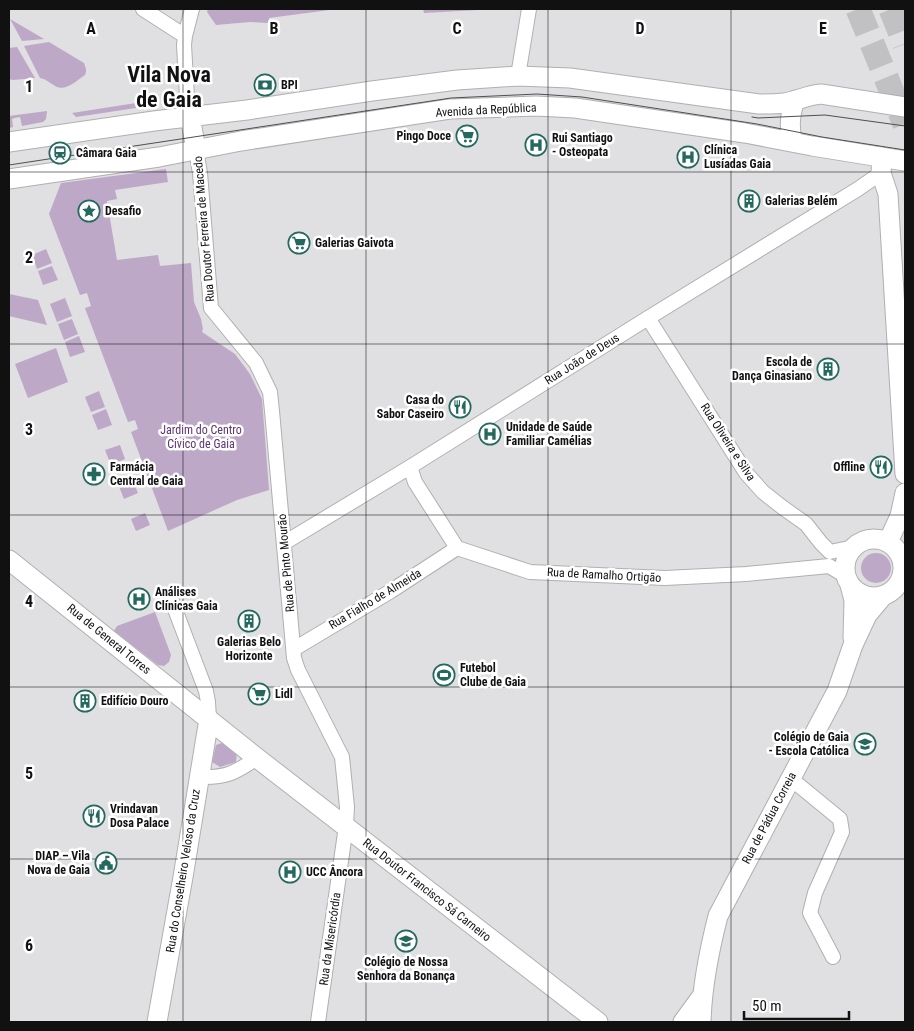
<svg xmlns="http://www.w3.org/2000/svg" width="914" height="1031" font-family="'Roboto Condensed',sans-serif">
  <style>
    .green { fill: #bda9c7 }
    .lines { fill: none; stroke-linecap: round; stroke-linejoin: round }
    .highway-tunnel { stroke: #c1c0c2; stroke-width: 25; stroke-dasharray: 25 12; stroke-linecap: butt }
    .street-casing { stroke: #b1afb1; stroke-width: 16 }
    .secondary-casing { stroke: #b1afb1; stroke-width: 21 }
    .street { stroke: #fff; stroke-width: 14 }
    .secondary { stroke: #fff; stroke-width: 19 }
    .tram { stroke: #504f50; stroke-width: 1 }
    .grid { fill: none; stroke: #121112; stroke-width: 1; stroke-opacity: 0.55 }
    .labels { text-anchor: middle; stroke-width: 5; stroke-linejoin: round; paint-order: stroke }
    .poi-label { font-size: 12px; font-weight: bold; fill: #121112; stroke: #fff; text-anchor: start }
    .street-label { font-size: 12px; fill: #121112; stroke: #fff }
    .park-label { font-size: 12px; fill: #5d3471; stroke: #fff }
    .town-label { font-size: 22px; font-weight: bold; fill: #121112; stroke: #fff }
    .grid-label { font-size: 16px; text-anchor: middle; font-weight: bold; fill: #121112; stroke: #fff; stroke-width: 5; stroke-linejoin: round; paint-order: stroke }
  </style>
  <rect width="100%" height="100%" fill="#e0dfe1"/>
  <path class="green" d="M208,9h129l-68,9v5l-19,-1 -34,3 -9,-13z
    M423,9h56l-1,1 -54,3z
    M10,19l34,20 -22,2z
    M49,42l35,21c2,5 3,8 1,12 -9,6 -20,17 -30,11 -5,-3 -9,-7 -15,-8l-16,-32z
    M17,47l18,31 -22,2 -4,-1v-31z
    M136,103v5l-60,9 -4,-4z
    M47,111l-1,8 -3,3 -21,4 -2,-9 -5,1 -3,1 1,8 -4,1v-12z
    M166,169l2,13 -53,8 2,9 -10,2 10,59 41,-5 2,11 31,-3 3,39 7,17 2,10 -1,3 33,22 15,20 12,25 7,91 -32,10 -69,31 -37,-99 7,-3 -3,-9 -7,2 -42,-111 -1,-3 6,-2 -4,-13 -7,2 -31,-81 12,-31z
    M46,249l6,14 -15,6 -5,-14z
    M52,266l6,14 -15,5 -5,-14z
    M9,294l29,6 9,25 -38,-9z
    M65,298l7,18 -15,6 -7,-18z
    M72,319l6,15 -14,6 -6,-16z
    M79,336l6,16 -15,5 -5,-15z
    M56,348l12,34 -40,16 -13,-34z
    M99,391l6,16 -14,5 -6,-15z
    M106,409l6,16 -14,5 -6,-15z
    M120,445l5,14 -14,6 -6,-15z
    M132,479l6,14 -14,6 -6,-15z
    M145,513l5,12 -14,6 -5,-12z
    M861 568a15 15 0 1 1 30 0a15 15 0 1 1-30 0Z
    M155,612l16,43 -2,7 -5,4 -6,-1 -44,-34 3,-5z
    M225,742l12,9 -1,11 -16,5 -8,-5 4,-17z"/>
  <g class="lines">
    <path class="highway-tunnel" d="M858,9l47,115
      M891,9l14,35"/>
    <g class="street-casing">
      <path id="street" d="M143,9l42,27
        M518,76l11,-67
        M190,116l-3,-19 -3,-52 1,-9 7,-27
        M196,150l4,23 11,135 45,55 14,29 2,19 22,247 4,12 44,87 5,50 -1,19 -28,196
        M648,318l98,155 17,19 19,15 24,17 15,19 9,9 24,-5
        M410,467l5,15 42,66 73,24 135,6 81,-4 83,-8 17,10
        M284,543l126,-76 238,-149 210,-129 23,-16
        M170,596l36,95 2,11 1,17
        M294,649l97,-58 66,-43
        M199,777c27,1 36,-4 58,-19
        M790,778l50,41 2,13 -27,61 -5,20 23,44"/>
    </g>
    <g class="secondary-casing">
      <path id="secondary" d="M190,116l6,34
        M9,142l145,-21 93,-11 125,-19 85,-11 61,-4 52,2 189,26c9,0 17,0 25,-1 13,-2 24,-8 37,-9l84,13
        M793,142c-5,-15 -3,-28 2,-42
        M882,157l-1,16 7,21 17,280
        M9,179l150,-22 82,-16 209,-32 86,-3 39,2 170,25 67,13 93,15
        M845 568a29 29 0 1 1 58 0a29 29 0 1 1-58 0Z
        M888,542l12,-26 5,-23
        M9,560l248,198 341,264
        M850,585l4,15 -1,38
        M157,1022l26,-145 26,-158
        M683,1022l19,-26
        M701,1022c1,-36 8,-71 17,-106l119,-225 16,-46 14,-30 16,-19"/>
    </g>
    <use href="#street" class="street"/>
    <use href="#secondary" class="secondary"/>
    <path class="tram" d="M752,117l6,1 67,-3 80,11
      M9,165l442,-67 86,-4 45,3 175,27 65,13 83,13"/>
  </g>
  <path class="grid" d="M183,9v1013M366,9v1013M548,9v1013M731,9v1013M9,172h896M9,344h896M9,515h896M9,687h896M9,859h896"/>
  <defs>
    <g id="bank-ring" transform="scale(1.125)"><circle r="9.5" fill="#fff" stroke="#23695e" stroke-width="1.5"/><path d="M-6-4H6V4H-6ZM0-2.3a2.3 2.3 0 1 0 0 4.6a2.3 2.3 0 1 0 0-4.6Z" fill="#23695e"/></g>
    <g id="supermarket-ring" transform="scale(1.125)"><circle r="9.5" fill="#fff" stroke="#23695e" stroke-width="1.5"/><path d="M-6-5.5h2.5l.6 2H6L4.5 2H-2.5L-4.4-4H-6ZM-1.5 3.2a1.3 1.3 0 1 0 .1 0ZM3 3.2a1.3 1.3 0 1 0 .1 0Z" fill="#23695e"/></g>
    <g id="hospital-ring" transform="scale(1.125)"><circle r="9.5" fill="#fff" stroke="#23695e" stroke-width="1.5"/><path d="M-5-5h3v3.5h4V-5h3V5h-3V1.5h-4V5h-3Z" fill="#23695e"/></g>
    <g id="station-ring" transform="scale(1.125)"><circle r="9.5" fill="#fff" stroke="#23695e" stroke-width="1.5"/><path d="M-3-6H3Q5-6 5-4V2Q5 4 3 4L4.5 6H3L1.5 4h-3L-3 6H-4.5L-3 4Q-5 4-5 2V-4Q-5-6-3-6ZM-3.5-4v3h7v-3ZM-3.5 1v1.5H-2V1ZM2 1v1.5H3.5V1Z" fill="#23695e"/></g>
    <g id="building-ring" transform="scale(1.125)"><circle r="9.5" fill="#fff" stroke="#23695e" stroke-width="1.5"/><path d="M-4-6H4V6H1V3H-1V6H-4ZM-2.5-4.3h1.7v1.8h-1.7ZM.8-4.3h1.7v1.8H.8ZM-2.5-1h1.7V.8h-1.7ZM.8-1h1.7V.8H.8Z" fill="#23695e"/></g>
    <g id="sight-ring" transform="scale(1.125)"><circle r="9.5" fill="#fff" stroke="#23695e" stroke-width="1.5"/><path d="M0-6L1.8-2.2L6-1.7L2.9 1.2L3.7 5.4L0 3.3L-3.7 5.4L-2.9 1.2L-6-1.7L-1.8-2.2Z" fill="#23695e"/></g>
    <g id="restaurant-ring" transform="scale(1.125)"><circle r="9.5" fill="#fff" stroke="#23695e" stroke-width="1.5"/><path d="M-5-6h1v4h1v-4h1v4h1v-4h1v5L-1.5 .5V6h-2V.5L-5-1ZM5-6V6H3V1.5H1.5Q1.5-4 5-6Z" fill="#23695e"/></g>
    <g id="pharmacy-ring" transform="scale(1.125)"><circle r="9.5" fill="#fff" stroke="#23695e" stroke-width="1.5"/><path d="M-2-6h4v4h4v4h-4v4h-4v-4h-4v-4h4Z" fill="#23695e"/></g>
    <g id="stadium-ring" transform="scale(1.125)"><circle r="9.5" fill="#fff" stroke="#23695e" stroke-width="1.5"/><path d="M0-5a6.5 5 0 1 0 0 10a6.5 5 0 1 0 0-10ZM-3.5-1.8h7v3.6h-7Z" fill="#23695e"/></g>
    <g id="school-ring" transform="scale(1.125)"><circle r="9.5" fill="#fff" stroke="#23695e" stroke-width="1.5"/><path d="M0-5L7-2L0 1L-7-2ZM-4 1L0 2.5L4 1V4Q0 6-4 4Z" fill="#23695e"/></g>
    <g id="civic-ring" transform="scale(1.125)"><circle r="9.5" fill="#fff" stroke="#23695e" stroke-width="1.5"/><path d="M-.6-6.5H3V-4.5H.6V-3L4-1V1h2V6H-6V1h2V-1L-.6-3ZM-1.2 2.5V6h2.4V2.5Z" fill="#23695e"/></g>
  </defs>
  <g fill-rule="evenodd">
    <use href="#bank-ring" x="265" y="85"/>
    <use href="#supermarket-ring" x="467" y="136"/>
    <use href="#hospital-ring" x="536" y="145"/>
    <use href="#station-ring" x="60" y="153"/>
    <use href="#hospital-ring" x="688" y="157"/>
    <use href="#building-ring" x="749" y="201"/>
    <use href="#sight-ring" x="89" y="211"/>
    <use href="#supermarket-ring" x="299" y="243"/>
    <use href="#building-ring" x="828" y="369"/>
    <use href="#restaurant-ring" x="460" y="407"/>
    <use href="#hospital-ring" x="490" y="434"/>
    <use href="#restaurant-ring" x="881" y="467"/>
    <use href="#pharmacy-ring" x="94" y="474"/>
    <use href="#hospital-ring" x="139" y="599"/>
    <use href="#building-ring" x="249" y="621"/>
    <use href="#stadium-ring" x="444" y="675"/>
    <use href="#supermarket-ring" x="259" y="694"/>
    <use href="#building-ring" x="85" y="701"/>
    <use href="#school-ring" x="865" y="744"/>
    <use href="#restaurant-ring" x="94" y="816"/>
    <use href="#civic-ring" x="106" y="863"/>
    <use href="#hospital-ring" x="290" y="872"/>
    <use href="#school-ring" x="406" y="941"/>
  </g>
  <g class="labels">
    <g class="poi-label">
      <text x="281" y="89">BPI</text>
      <text x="451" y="140" text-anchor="end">Pingo Doce</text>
      <text x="552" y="142">Rui Santiago<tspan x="552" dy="14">- Osteopata</tspan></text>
      <text x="704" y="154">Clínica<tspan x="704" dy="14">Lusíadas Gaia</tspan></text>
      <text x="76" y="157">Câmara Gaia</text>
      <text x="765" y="205">Galerias Belém</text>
      <text x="105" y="215">Desafio</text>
      <text x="315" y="247">Galerias Gaivota</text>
      <text x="812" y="366" text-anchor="end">Escola de<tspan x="812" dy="14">Dança Ginasiano</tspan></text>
      <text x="444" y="404" text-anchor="end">Casa do<tspan x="444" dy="14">Sabor Caseiro</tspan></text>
      <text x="506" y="431">Unidade de Saúde<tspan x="506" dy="14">Familiar Camélias</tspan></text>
      <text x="110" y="471">Farmácia<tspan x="110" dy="14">Central de Gaia</tspan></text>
      <text x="865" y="471" text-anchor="end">Offline</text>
      <text x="155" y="596">Análises<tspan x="155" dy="14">Clínicas Gaia</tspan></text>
      <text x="249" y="646" text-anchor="middle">Galerias Belo<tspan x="249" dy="14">Horizonte</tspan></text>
      <text x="460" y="672">Futebol<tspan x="460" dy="14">Clube de Gaia</tspan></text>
      <text x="275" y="698">Lidl</text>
      <text x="101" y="705">Edifício Douro</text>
      <text x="849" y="741" text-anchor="end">Colégio de Gaia<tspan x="849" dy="14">- Escola Católica</tspan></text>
      <text x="110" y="813">Vrindavan<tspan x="110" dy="14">Dosa Palace</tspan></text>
      <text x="90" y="860" text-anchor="end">DIAP – Vila<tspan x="90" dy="14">Nova de Gaia</tspan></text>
      <text x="306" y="876">UCC Âncora</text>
      <text x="406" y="966" text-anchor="middle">Colégio de Nossa<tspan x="406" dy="14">Senhora da Bonança</tspan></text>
    </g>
    <g class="street-label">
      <text transform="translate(486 110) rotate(-3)" y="4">Avenida da República</text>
      <text transform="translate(204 229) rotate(-95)" y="4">Rua Doutor Ferreira de Macedo</text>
      <text transform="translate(582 359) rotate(-32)" y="4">Rua João de Deus</text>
      <text transform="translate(728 442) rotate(57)" y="4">Rua Oliveira e Silva</text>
      <text transform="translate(286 563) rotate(-95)" y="4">Rua de Pinto Mourão</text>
      <text transform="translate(604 575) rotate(3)" y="4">Rua de Ramalho Ortigão</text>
      <text transform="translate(375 599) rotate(-31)" y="4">Rua Fialho de Almeida</text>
      <text transform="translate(109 639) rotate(39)" y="4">Rua de General Torres</text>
      <text transform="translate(769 818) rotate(-62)" y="4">Rua de Pádua Correia</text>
      <text transform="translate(183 871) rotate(-81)" y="4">Rua do Conselheiro Veloso da Cruz</text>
      <text transform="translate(427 890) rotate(38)" y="4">Rua Doutor Francisco Sá Carneiro</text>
      <text transform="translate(330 939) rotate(-82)" y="4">Rua da Misericórdia</text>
    </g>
    <g class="park-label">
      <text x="201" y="434">Jardim do Centro<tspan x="201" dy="14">Cívico de Gaia</tspan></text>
    </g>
    <g class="town-label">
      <text x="169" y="82">Vila Nova<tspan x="169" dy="25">de Gaia</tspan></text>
    </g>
  </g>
  <g class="grid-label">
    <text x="91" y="34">A</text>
    <text x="274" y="34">B</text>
    <text x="457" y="34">C</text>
    <text x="640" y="34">D</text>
    <text x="823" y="34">E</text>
    <text x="29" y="92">1</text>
    <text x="29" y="263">2</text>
    <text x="29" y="435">3</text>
    <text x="29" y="607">4</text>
    <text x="29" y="779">5</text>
    <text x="29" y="951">6</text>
  </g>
  <rect width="914" height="1031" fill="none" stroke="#121112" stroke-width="20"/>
  <path d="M744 1011v8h105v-8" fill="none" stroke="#121112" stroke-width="2.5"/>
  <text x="752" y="1011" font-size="15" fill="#121112" stroke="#ffffff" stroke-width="4" paint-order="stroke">50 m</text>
</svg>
